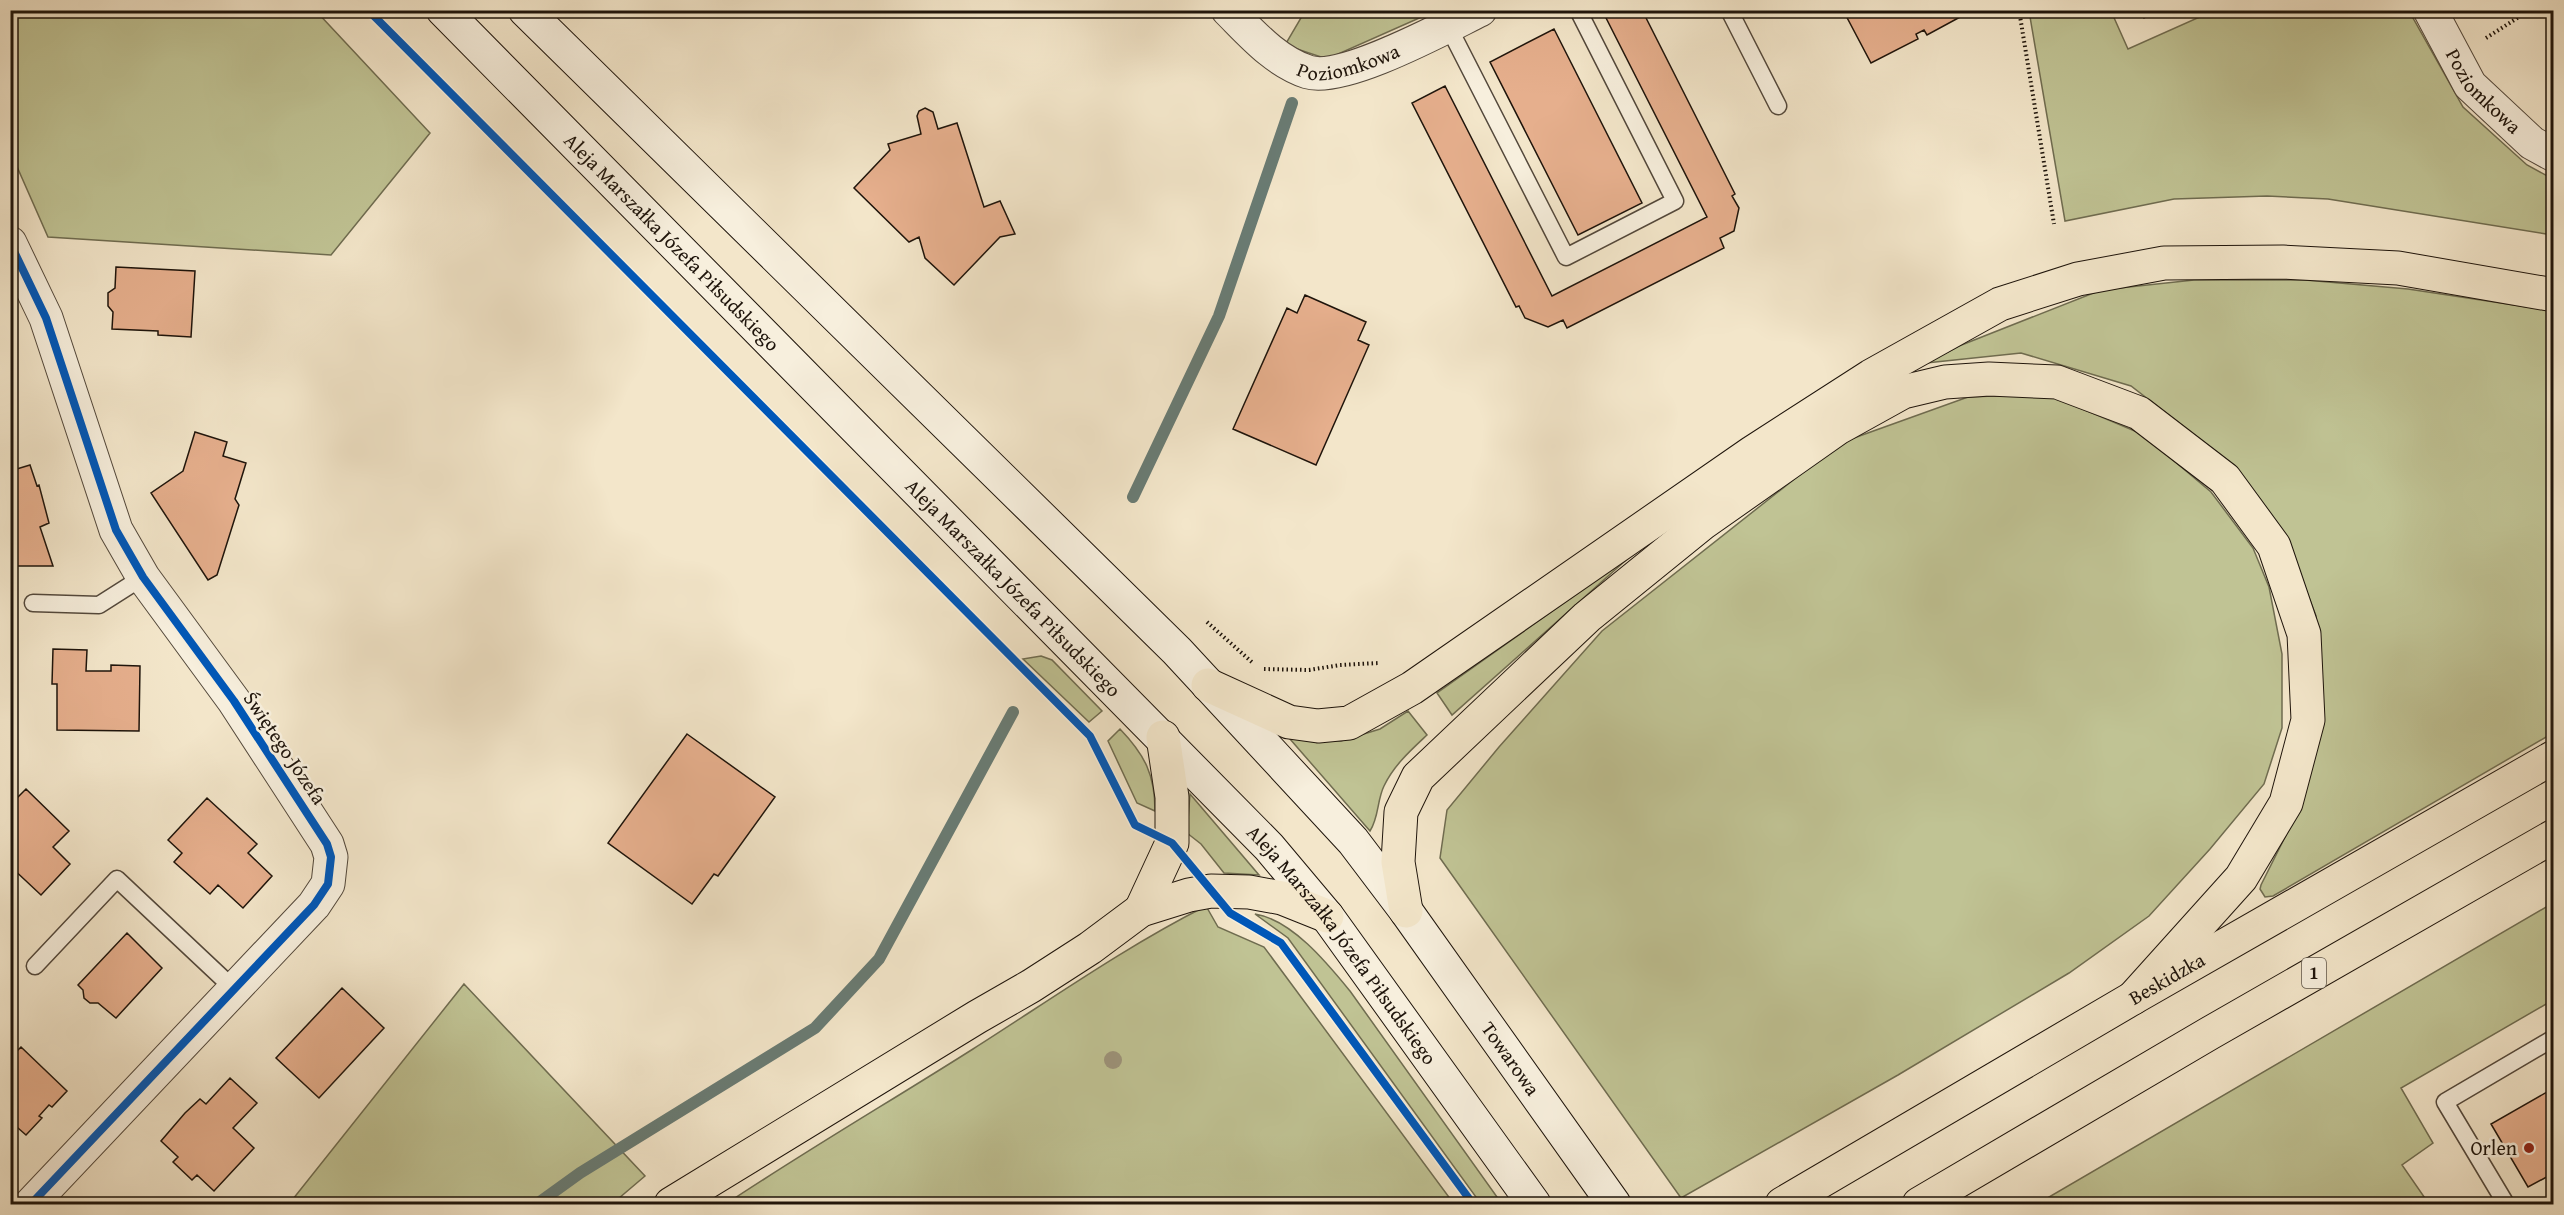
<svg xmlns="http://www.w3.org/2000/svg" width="2564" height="1215" font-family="'Gentium Book Plus',serif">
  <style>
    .green { fill: #c0c394; stroke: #6f6c50; stroke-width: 1.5 }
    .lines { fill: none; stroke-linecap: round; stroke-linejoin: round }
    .stream { stroke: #697b73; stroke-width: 12 }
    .building { fill: #e6af8d; stroke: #1e140b; stroke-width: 1.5 }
    .service-casing { stroke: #53483b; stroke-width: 19 }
    .minor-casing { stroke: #53483b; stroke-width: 35 }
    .secondary-casing { stroke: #1e140b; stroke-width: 35 }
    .primary-casing { stroke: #1e140b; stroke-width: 35 }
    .path { stroke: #1e140b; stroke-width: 4; stroke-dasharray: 1.5 3; stroke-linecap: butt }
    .service { stroke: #f7efdd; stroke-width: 16 }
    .minor { stroke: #f7efdd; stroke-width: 33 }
    .secondary { stroke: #f7efdd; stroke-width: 33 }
    .primary { stroke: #f3e6ca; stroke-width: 33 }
    .cycleway-casing { stroke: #f7efdd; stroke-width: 11 }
    .cycleway { stroke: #0057b8; stroke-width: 8 }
    .tree { fill: #9d947b }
    .poi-dot { fill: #8f2418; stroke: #f7efdd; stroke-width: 2 }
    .labels { text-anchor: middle; stroke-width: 5; stroke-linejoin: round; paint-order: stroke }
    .shield { fill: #f7efdd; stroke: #5f564a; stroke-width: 1.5 }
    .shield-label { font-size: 18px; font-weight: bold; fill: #1e140b }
    .street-label { font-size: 20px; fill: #1e140b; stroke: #f7efdd }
    .poi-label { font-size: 20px; fill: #1e140b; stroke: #f7efdd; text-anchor: end }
  </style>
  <rect width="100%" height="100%" fill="#f3e6ca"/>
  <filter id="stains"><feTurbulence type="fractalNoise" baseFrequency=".00333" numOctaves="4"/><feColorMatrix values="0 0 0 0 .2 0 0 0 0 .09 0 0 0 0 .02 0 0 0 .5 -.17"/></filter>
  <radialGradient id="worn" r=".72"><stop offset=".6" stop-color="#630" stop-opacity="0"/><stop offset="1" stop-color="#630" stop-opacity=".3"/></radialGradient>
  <path class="green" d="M10,11h306l114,122 -99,122 -283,-18 -37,-84z
    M1305,11h130l-108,48 -42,-14z
    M2029,11h82l17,38 85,-38h196l54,96 64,58 26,14v56l-225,-36 -61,-3 -93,3 -109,22z
    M2194,280h111l103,9 145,22v422l-280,163 -8,1 -5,-8 1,-4 38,-76 22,-85 -5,-108 -31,-81 -56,-73 -98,-76 -110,-33 -95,10 33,-17 142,-56z
    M2047,394l95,40 69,58 42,56 16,39 13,67v74l-18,56 -54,65 -61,67 -80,57 -171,102 -217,123 -241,-340 7,-48 52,-63 103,-116 238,-188 128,-46z
    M1634,553l-182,162 -15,-22z
    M1041,656l11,4 50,51 -13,11 -66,-63z
    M1408,711l19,24c-16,15 -33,30 -43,51 -7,14 -5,31 -14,45l-80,-92 5,-2 46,4 39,-12z
    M1120,729c25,26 35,46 35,82l-18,-8 -29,-62z
    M1190,794l69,81 -35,-2 -23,-29 -14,-11z
    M2553,903v97l-152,88 32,55 -31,22 27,39h-392z
    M1206,906l12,21 46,20 190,257h-728c81,-54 165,-103 247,-155 77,-49 152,-102 233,-143z
    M1255,914c37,6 72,49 95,77l152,213h-21l-193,-266z
    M464,984l181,192 -33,28h-323z"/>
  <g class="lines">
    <path class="stream" d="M1133,497l86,-181 73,-213
      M537,1204l43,-31 235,-145 64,-69 134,-247"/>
  </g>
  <path class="building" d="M1602,10h40l93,184 -3,2 7,12 -5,23 -14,7 4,10 -157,80 -4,-8 -15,7 -23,-9 -6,-12 -3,1 -104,-204 33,-17 107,210 155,-79z
    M1843,10h130l-46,25 -3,-5 -8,4 2,5 -47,24z
    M2140,10h18l-14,8z
    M1554,29l88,174 -64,32 -88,-173z
    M925,108l8,4 5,17 19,-6 27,84 16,-6 15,33 -15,3 -46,48 -29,-27 -6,-21 -10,5 -55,-54 36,-38 -2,-6 33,-10 -4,-18 2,-5z
    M116,267l79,4 -4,66 -33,-2v-4l-46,-2 1,-17 -5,-6v-13l7,-5z
    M1305,295l61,27 -8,18 11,5 -53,120 -83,-36 54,-121 10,5z
    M195,432l32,10 -4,14 23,7 -11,36 4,6 -22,70 -9,5 -57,-87 32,-22z
    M30,465l7,21 2,-1 10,38 -9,4 13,39h-43v-95z
    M53,649l34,1 -1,21h25v-6l29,1 -1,65 -82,-1v-46h-5z
    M687,734l88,63 -57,79 -4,-2 -22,30 -84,-61z
    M26,789l43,42 -16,16 17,17 -29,31 -31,-29v-61z
    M207,798l50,46 -9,9 24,23 -29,32 -25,-23 -8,9 -36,-32 8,-9 -14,-13z
    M127,933l35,35 -46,50 -18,-15h-8l-6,-5 -1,-8 -5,-5z
    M342,988l42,40 -65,70 -43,-40z
    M21,1047l46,44 -15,16 -3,-2 -10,11 3,2 -16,17 -16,-14v-63z
    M230,1078l27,25 -24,25 21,20 -40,43 -17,-16 -5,5 -19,-18 5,-5 -17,-16 24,-28 15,-14 6,5z
    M2554,1088v85l-26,14 -37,-63z"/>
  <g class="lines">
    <g class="service-casing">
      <path id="service" d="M1729,10l49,96
        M1448,26l118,231 109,-56 -97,-191
        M33,603l66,2 44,-28
        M35,966l82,-87 117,110
        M2506,1204l-61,-102 109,-64"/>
    </g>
    <g class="minor-casing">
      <g id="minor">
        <path id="s1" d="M1228,10c24,24 47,51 80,62 35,11 137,-45 172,-62"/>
        <path id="s2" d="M2430,10l40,75 62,58 22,12"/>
        <path d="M10,243l36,75 70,212 27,47 91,124 93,143 4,13 -3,27 -14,21 -283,299"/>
      </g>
    </g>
    <g class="secondary-casing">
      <g id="secondary">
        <path id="s3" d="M443,10l826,837 58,69 207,288"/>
        <path id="s4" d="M525,10l652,641 176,190 53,70 208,293"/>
      </g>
    </g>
    <g class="primary-casing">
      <g id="primary">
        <path d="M1208,685l81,37 29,4 31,-3 63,-35 341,-236 118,-76 129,-72 78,-25 86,-16 119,-1 115,6 156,27"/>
        <path d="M1141,910l31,-67v-46l-9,-60"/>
        <path d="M1406,911l-8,-49 3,-50 17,-35 169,-160 116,-94 135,-95 65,-36 42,-10 44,-3 68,3 82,31 86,66 49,67 30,88 4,86 -22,83 -45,75 -108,120"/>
        <path d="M671,1204l306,-187 54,-31 59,-38 51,-38 48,-15 22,-4 38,1 33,6 45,18"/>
        <path id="s5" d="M1782,1204l351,-206 421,-241"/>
        <path d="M1919,1204l291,-171 344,-197"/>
      </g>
    </g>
    <path class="path" d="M2019,10l35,214
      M2486,38l44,-28
      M1207,622l46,41
      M1264,669l45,1 31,-5 39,-2"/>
    <use href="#service" class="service"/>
    <use href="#minor" class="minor"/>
    <use href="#secondary" class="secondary"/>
    <use href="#primary" class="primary"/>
    <g class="cycleway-casing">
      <path id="cycleway" d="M368,10l722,726 45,89 37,18 58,70 51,30 192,261
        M10,243l36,75 70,212 27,47 91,124 93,143 4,13 -3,27 -14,21 -283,299"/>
    </g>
    <use href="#cycleway" class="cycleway"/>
  </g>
  <circle class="tree" cx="1113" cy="1060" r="9"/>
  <circle class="poi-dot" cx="2529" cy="1148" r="6"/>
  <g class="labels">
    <rect class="shield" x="2302" y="958" width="24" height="30" rx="4.5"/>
    <g class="shield-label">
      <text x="2314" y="979">1</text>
    </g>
    <g class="street-label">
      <text dy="7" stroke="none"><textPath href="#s1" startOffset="144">Poziomkowa</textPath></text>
      <text dy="7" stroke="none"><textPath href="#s2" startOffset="98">Poziomkowa</textPath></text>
      <text dy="7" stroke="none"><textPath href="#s3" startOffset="326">Aleja Marszałka Józefa Piłsudskiego</textPath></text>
      <text dy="7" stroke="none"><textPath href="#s3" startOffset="812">Aleja Marszałka Józefa Piłsudskiego</textPath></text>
      <text transform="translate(285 748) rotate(56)" y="7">Świętego Józefa</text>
      <text dy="7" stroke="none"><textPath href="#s3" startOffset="1298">Aleja Marszałka Józefa Piłsudskiego</textPath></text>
      <text dy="7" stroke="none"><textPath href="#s5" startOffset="446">Beskidzka</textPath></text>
      <text dy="7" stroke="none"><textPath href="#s4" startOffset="1442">Towarowa</textPath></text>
    </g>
    <g class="poi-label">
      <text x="2517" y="1155">Orlen</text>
    </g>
  </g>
  <rect width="2564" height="1215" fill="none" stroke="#f3e6ca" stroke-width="36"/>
  <rect x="12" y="12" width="2540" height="1191" fill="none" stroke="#1e140b" stroke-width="3"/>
  <rect x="18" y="18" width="2528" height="1179" fill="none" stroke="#1e140b" stroke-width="1.5"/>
  <rect width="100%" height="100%" filter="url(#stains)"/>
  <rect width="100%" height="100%" fill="url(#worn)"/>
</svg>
